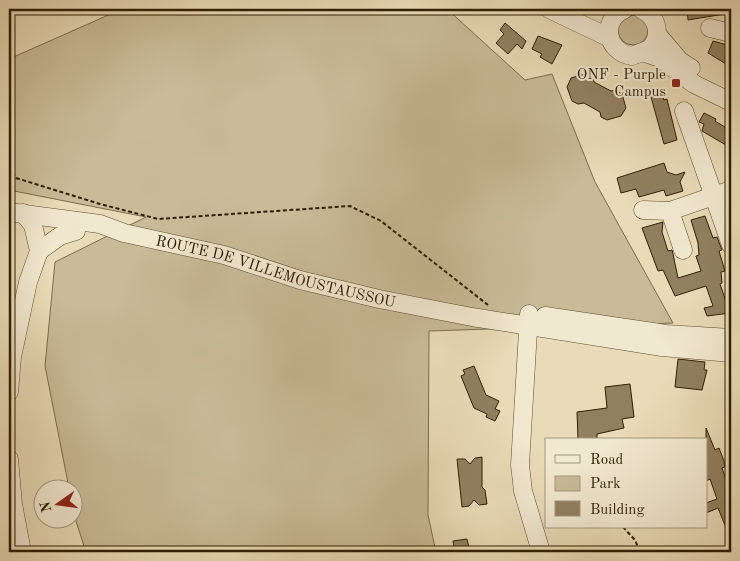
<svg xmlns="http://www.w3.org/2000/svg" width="740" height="561" font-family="'Old Standard TT',serif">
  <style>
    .green { fill: #c9bb98; stroke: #7c6c4d }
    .building { fill: #908060; stroke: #2f1e02 }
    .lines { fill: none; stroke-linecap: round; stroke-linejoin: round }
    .minor-casing { stroke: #5e4d2f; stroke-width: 19 }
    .path { stroke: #2f1e02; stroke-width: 2; stroke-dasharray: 4 2.5; stroke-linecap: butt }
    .minor { stroke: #f1e8d0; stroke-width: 18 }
    .poi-dot { fill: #8f2418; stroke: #f1e8d0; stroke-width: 2 }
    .labels { text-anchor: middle; stroke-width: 4; stroke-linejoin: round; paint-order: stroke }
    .poi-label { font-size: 15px; fill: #2f1e02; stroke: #f1e8d0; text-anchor: end }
    .street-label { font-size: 15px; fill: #2f1e02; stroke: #f1e8d0 }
  </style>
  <rect width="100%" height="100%" fill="#e9dbb7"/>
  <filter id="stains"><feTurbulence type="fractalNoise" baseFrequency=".004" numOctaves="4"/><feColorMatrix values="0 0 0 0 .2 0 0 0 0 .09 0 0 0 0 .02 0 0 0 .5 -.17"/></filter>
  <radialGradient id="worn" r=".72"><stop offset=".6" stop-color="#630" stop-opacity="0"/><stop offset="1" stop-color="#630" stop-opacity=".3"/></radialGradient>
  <path class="green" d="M122,9h325l78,71 27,-6 43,108 78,141 -244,8 -1,184 8,37h-350l-12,-37 -2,-27h-3l-24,-122 10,-104 91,-45 -137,-27v-131z
    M618 30a15 15 0 1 1 30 0a15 15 0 1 1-30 0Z"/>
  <path class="building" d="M687,9h37l1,5 -37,6z
    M505,23l21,18 -4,8 -5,-5 -9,10 -12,-11 8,-9 -4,-4z
    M538,36l24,9 -10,19 -12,-7 2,-3 -10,-5z
    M713,41l18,5v21l-23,-14z
    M585,74l8,3 1,5 17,9 5,-1 6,4 4,14 -5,8 -14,4 -6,-3 -1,-5 -16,-9 -6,1 -6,-3 -5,-14 4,-9z
    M662,93l2,7 3,-1 10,41 -13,4 -13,-47z
    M704,113l12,6 -1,2 15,9 1,18 -29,-17 2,-7 -5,-2z
    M664,163l3,9 9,3 9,-3 -5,10 3,9 -17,5 -2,-6 -25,7 -3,-8 -15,4 -4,-15z
    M705,216l8,22 4,-1 5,13 -3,1 6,20 -4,1 1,11 -2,1 10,29 -23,3 -3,-8 9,-2 -7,-20 -31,10 -12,-26 -5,1 -16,-43 21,-6 -1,10 6,19 4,-1 1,4 5,24 23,-7 -5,-15 3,-1 -1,-12 -7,-23z
    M678,359l27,3 -1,8h3l-5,20 -27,-3z
    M474,366l12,29 13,6 -4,8 5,2 -5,10 -9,-4 1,-3 -13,-6 -13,-32 4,-2 -2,-4z
    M630,384l4,33 -12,2 2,9 -27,6v6h-19l-1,-28 30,-4 -2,-21z
    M706,428l9,22 4,-2 5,13 1,6 -3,1 9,27v45l-13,-32 -12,5v-10l11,-4 -7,-20 -4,2z
    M482,457v30l3,3 2,14 -8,1 -5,-5 -5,6 -7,1 -5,-48h8l5,5 5,-6z
    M467,539l3,13h-15l-2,-11z"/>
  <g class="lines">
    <g class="minor-casing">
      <g id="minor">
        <path d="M549,9l61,29"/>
        <path d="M625,9c-25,11 -19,43 7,47l18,-7c12,-14 8,-32 -9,-40"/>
        <path d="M710,28l21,5"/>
        <path d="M657,34l23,27 11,7"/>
        <path d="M645,53l15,5 34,26 37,18"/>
        <path d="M684,111l47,134"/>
        <path d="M643,210l27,1"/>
        <path id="s1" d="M9,212l91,12 24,9 100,22 76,25 79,19 93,18 190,30 69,6"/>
        <path d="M683,250l-13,-39 61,-21"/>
        <path d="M39,251l21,-15 16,-5"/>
        <path d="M529,314l-9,151 3,26 18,61"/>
        <path d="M545,316l121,18 65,4"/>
        <path d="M9,392l3,-35 16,-75 11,-31 -6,-26 -10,-12"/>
        <path d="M9,459l4,45 9,48"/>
      </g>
    </g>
    <path class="path" d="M9,167l7,11 84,26 58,15 192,-13 31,15 107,84
      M623,527l12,13 5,12
      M523,552l1,-6"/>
    <use href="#minor" class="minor"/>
  </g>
  <rect class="poi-dot" x="671" y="78" width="10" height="10" rx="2.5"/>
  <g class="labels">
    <g class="poi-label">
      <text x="666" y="79">ONF - Purple<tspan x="666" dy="17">Campus</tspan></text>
    </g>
    <g class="street-label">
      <text dy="5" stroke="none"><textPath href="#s1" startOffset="274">ROUTE DE VILLEMOUSTAUSSOU</textPath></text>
    </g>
  </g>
  <rect width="740" height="561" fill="none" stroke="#e9dbb7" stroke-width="30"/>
  <rect x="10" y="10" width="720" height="541" fill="none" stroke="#2f1e02" stroke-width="2.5"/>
  <rect x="15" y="15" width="710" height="531" fill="none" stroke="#2f1e02"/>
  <rect x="545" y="438" width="162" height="90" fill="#f1e8d0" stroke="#a3977e"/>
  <rect x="555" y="455" width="25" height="8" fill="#f1e8d0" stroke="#a3977e"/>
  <text x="590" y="464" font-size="15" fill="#2f1e02">Road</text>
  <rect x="555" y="476" width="25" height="15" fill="#c9bb98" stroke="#a3977e"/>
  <text x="590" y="488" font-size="15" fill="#2f1e02">Park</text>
  <rect x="555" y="501" width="25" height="15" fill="#908060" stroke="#a3977e"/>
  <text x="590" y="514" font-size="15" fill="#2f1e02">Building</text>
  <g transform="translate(58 504) rotate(256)"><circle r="24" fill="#f1e8d0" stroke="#a3977e"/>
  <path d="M0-4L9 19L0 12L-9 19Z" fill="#8f2418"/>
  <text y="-8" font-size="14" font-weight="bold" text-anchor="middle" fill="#2f1e02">N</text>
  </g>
  <rect width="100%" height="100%" filter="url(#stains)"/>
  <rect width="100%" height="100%" fill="url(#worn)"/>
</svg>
